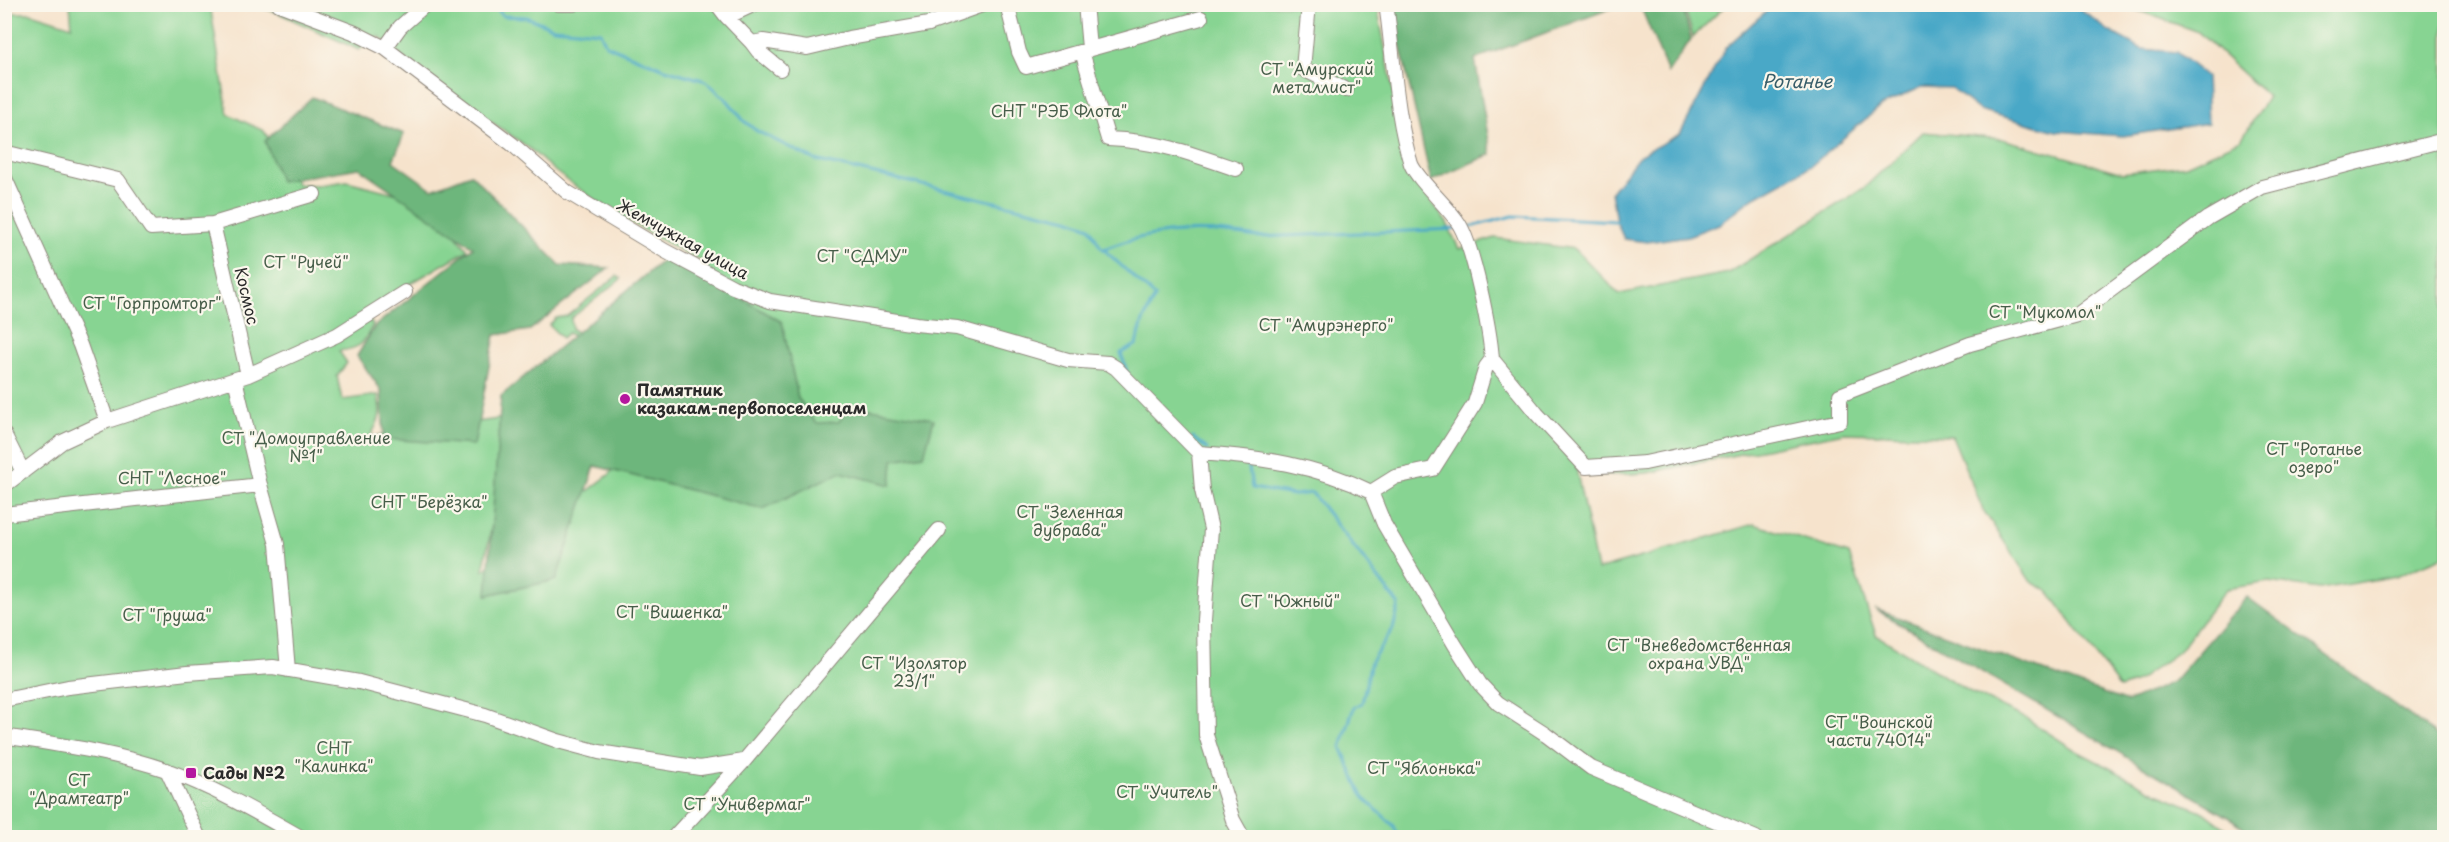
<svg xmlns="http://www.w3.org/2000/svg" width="2449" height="842" font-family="'Playpen Sans',sans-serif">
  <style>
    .green { fill: #87d492; stroke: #59805e; stroke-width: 1.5 }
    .forest { fill: #6db67c; stroke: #4c7054; stroke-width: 1.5 }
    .water { fill: #48a8c7; stroke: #3a6a79; stroke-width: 1.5 }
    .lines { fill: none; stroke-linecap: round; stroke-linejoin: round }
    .stream { stroke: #48a8c7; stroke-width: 3 }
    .minor-casing { stroke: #90877c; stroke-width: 16 }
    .minor { stroke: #fff; stroke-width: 14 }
    .poi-dot { fill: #b5179e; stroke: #fbf7ec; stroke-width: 2 }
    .labels { text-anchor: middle; stroke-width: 4.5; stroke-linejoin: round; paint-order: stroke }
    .park-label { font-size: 16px; fill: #475e4a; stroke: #fbf7ec }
    .street-label { font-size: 16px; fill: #2b2b2b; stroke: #fbf7ec }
    .poi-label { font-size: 16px; font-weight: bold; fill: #2b2b2b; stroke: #fbf7ec; text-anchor: start }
    .water-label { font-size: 18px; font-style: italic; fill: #375d69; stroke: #fbf7ec }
  </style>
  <rect width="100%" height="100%" fill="#fbf7ec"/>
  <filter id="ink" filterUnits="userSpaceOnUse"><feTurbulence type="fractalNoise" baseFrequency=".0167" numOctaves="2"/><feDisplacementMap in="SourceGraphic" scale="12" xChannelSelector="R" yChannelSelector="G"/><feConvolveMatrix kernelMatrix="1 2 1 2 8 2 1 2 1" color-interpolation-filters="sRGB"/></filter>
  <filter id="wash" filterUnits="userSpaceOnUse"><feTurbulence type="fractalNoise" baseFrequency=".008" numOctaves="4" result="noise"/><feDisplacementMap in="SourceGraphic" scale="24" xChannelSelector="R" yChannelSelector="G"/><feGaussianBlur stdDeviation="1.35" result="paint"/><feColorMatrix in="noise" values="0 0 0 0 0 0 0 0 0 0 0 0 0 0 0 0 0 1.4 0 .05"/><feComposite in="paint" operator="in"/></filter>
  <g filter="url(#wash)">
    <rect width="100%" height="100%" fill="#f6e3cc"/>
    <path class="green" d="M70,5h140l18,109 36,17 33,53 22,1 28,-4 82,21 39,48 -72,42 -30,21 7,12c-10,19 -11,23 -34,26l8,12 -10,13 5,24 36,-5c4,22 2,24 -8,42l143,-20 -30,154 127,-97 98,-210c-52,-25 -105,-57 -152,-92 -9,-7 -18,-16 -27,-24 -50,-36 -106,-68 -150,-112l-20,14 -83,-38 -24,-7h1125l31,165 39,53 12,26 36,-11 80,11 44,45 109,-21 136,-85 59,-56 79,7 120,34 64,-8 55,-25 27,-43 -70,-65 -64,-23 -5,-4h315v551l-48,20 -76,13 -51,-7 -43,7 -48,63 -44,31 -14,5 -72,-97 -17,-9 -48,-72 -31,-74 -108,-3 -197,40 -58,3 -13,-8 21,102 157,-46 95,30 27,81 96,58 55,26 48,31 84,44 45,18 33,25 -2232,1v-825h26l41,13z
      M1684,5v-1l42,1 -33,32z
      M617,276l4,3 -50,39 1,11 55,34 -5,3 -54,-33 -6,5 -13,-13 7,-7 11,-2z"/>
    <path class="forest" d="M1391,5h229l-145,54 16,95 -60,27z
      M1640,5h42l9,34 -23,34z
      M312,97l92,37 -11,27 39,28 39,-15 89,91 49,3 -79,62 -35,5 -21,110 -90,-6 -3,-49 -24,-34 18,-30 98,-79 -114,-79 -79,13 -15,-40z
      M668,256l114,66 16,76 18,25 22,-1 15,-16 81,13 -10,36 -31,5 -2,25 -51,-13 -77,37 -168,-43 -39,114 -69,15 14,-199z
      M2247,597l197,144v96h-188l-24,-18 -357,-210 252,93 46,-20z"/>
    <path class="water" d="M1773,5h302l34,26 33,18 34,3 30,24 2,47 -85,13 -67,-5 -77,-21 -28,-22 -29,-1 -41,19 -70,60 -61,34 -31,24 -31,12 -41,6 -23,-3 -8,-18 -5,-29 29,-37 40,-21 46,-87z"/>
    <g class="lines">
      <path class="stream" d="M494,4l9,12 23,1 28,11 46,4 6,13 59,24 41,12 22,20 16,20 13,10 58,29 253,59 22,8 10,19 55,51 -12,24 -7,24 -15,8 6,19
        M1466,228l47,-12 103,5
        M1104,249c48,-20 103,-21 154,-12l198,-8
        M1193,438l14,11
        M1248,461l4,27 42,7 18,-2 87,112 -6,24 -22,32 -9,42 -8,4 -13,40 22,50 31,29 5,12"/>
    </g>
  </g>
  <g filter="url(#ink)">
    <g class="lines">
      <g class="minor-casing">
        <path id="minor" d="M279,4l74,28 32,16 127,96 55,48 98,59 68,36 37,14 146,23 41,4 111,32 40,3 8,5 83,85
          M559,4h14
          M717,4l10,13 28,-13
          M1007,4l12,48 7,15 175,-49
          M1085,4l4,44 -6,7 25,84c49,2 82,14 128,30
          M1309,4l-6,65 43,21
          M727,17l25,26 11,-2 44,7 42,-10 80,-14 56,-20
          M752,43l6,8 22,18
          M385,48l15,-21 26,-23
          M4,152l114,28 33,48 62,-4 101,-30
          M4,176l76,169 27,76
          M213,224l35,151
          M1492,359l45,55 49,53 59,-4 195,-42v-26l130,-51 107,-29 131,-97 54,-31 182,-47
          M235,379l25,106 17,59 11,126
          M4,434l19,38
          M1199,453c60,4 118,12 172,39l13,32 71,121 25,39 18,19 48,31 45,34 165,70
          M1199,453l3,37 9,39 -7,91 2,115 27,85 10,18
          M4,486l58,-44 45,-21 141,-46 89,-40 68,-43
          M1371,492l24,-15 38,-8 42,-66 11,-36 6,-8c-2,-28 -19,-117 -35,-138 -10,-15 -40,-42 -46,-57 -16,-51 -17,-107 -25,-160
          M4,514l256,-29
          M4,700l64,-13 119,-14 86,-6 86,15 126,33 73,26 41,11 101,16 44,-7
          M4,736c55,9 110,16 162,34 47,17 92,43 136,68
          M167,770l32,68
          M673,838l71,-77 195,-231"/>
      </g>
      <use href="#minor" class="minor"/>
    </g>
  </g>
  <g class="poi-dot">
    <circle cx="625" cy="399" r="6"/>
    <rect x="185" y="767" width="12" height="12" rx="3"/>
  </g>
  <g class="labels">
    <g class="park-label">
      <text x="1317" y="75">СТ "Амурский<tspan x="1317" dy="18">металлист"</tspan></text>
      <text x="1059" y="117">СНТ "РЭБ Флота"</text>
      <text x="862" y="262">СТ "СДМУ"</text>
      <text x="306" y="268">СТ "Ручей"</text>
      <text x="152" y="309">СТ "Горпромторг"</text>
      <text x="2045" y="318">СТ "Мукомол"</text>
      <text x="1326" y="331">СТ "Амурэнерго"</text>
      <text x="306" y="444">СТ "Домоуправление<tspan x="306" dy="18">№1"</tspan></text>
      <text x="2314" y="455">СТ "Ротанье<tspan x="2314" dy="18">озеро"</tspan></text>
      <text x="172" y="484">СНТ "Лесное"</text>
      <text x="429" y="508">СНТ "Берёзка"</text>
      <text x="1070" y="518">СТ "Зеленная<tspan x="1070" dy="18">дубрава"</tspan></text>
      <text x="1290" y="607">СТ "Южный"</text>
      <text x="672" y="618">СТ "Вишенка"</text>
      <text x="167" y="621">СТ "Груша"</text>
      <text x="1699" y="651">СТ "Вневедомственная<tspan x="1699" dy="18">охрана УВД"</tspan></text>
      <text x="914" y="669">СТ "Изолятор<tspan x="914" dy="18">23/1"</tspan></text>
      <text x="1879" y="728">СТ "Воинской<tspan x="1879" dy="18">части 74014"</tspan></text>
      <text x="334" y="754">СНТ<tspan x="334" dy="18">"Калинка"</tspan></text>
      <text x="1424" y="774">СТ "Яблонька"</text>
      <text x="79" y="786">СТ<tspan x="79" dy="18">"Драмтеатр"</tspan></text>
      <text x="1167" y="798">СТ "Учитель"</text>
      <text x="747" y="810">СТ "Универмаг"</text>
    </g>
    <g class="street-label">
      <text transform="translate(683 239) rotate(29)" y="6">Жемчужная улица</text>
      <text transform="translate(247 296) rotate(77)" y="6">Космос</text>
    </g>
    <g class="poi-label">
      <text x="637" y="396">Памятник<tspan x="637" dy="18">казакам-первопоселенцам</tspan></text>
      <text x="203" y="779">Сады №2</text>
    </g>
    <g class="water-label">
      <text x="1797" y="88">Ротанье</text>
    </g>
  </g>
  <rect width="2449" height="842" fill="none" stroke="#fbf7ec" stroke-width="24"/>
</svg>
